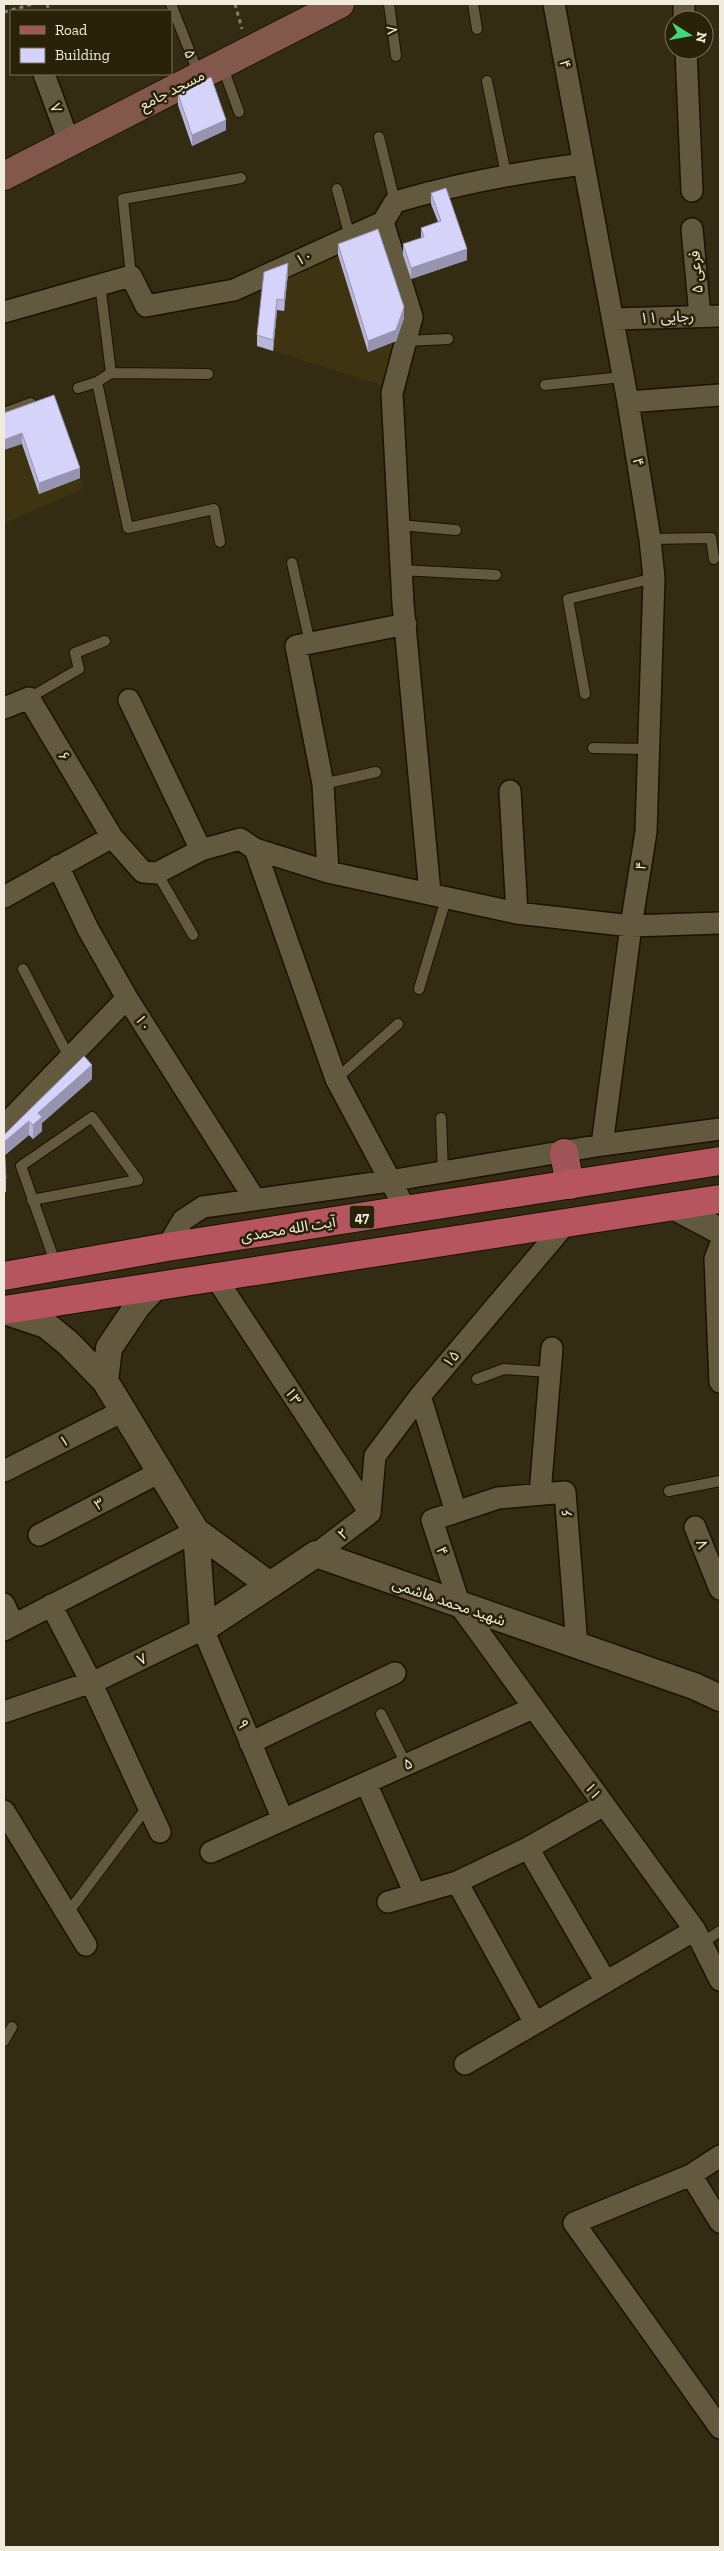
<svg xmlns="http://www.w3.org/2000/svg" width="724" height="2551" font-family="'Zilla Slab','Noto Sans Arabic',serif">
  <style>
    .built { fill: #3e3412 }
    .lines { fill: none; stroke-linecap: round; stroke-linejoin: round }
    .service-casing { stroke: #1b1300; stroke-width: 12 }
    .minor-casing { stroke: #1b1300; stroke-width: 24 }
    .tertiary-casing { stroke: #1b1300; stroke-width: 29 }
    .secondary-casing { stroke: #1b1300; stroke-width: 30 }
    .primary-casing { stroke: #1b1300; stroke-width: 30 }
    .trunk-casing { stroke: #1b1300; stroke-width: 30 }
    .path { stroke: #857e69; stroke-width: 3; stroke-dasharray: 4 4; stroke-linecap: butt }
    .service { stroke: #62593f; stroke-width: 10 }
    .minor { stroke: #62593f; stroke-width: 21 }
    .tertiary { stroke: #62593f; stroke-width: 26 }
    .secondary { stroke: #82574c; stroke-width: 28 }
    .primary { stroke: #a15558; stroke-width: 28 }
    .trunk { stroke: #b65460; stroke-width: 28 }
    .wall { fill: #b8b5d8 }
    .shaded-wall { fill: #9694b0 }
    .building { fill: #d6d3fb; stroke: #9694b0 }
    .labels { text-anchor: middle; stroke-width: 5; stroke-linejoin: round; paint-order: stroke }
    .shield { fill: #292108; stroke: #b4ae9c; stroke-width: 1 }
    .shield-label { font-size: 14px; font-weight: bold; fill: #f0ebdc }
    .street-label { font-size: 15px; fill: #f0ebdc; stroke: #292108 }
  </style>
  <rect width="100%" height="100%" fill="#332b12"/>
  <path class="built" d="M378,240l26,78 -23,67 -124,-39 7,-64z
    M54,405l30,83 -80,36v-100z"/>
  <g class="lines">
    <g class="service-casing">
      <path id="service" d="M171,4l28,71
        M389,4l7,52
        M473,4l4,25
        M222,65l17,47
        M487,81l19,93
        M379,137l16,65
        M337,189l13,48
        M131,276l-8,-77 118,-21
        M100,284l11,89 -14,9 31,146 86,-19 6,33
        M406,341l42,-2
        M111,373l97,1
        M545,385l77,-8
        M78,388l19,-6
        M4,413l27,-10
        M399,525l57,5
        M650,539l61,-1 3,21
        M292,563l18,80
        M401,570l95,5
        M585,694l-17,-95 86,-21
        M29,698l50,-29 -4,-16 30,-12
        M593,748l56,1
        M323,784l53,-12
        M157,873l36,62
        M23,969l46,88
        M419,989l27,-90
        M336,1079l62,-55
        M441,1118l2,54
        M32,1200l106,-20 -46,-63 -71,49 35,99
        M477,1379l27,-10 46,3
        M669,1491l51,-10
        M381,1714l25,50
        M67,1914l81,-108
        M702,1943l18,-12
        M4,2041l8,-14"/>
    </g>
    <g class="minor-casing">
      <path id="minor" d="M554,4l74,398 22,137 4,39 -8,254 -15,94 -29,219
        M684,4v16
        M686,50l6,141
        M44,74l25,68
        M383,222l29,95 -20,76 11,211 27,289
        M692,229l8,87
        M4,312l127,-36 15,30 88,-16 149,-68 12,-20c62,-18 124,-30 188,-38
        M613,319l107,-3
        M628,402l92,-7
        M129,700l72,150
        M4,708l25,-10 83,139 31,35 14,1 44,-23 39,-11 15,10 73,23 189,41 114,13 89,-3
        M510,791l7,122
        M255,849l81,230 70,131
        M58,866l30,63 39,69
        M328,872l-5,-88 -27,-138 110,-22
        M4,897l108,-60
        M4,1126l123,-128 127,200
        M720,1246l-5,13 5,123
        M167,1247l16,-27 20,-13 186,-26 213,-36 118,-16
        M216,1278l154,235
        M420,1396l36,116
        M4,1471l119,-60
        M540,1494l12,-146
        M370,1513l5,-57 45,-60 148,-175
        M695,1527l25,62
        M39,1535l121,-63
        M316,1554l54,-41
        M4,1604l9,20
        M51,1605l40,77 69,150
        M4,1630l192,-99
        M577,1646l-12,-154 -67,6 -66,22 28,86 235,324 25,50
        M4,1712l96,-33 103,-50 80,191
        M250,1743l145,-70
        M366,1783l49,111
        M4,1811l82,134
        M528,1848l78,134
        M211,1852l322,-144
        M457,1882l78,141
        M388,1902l69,-20 71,-34 76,-43
        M465,2064l230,-134
        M720,2156l-29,19 29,47
        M691,2175l-117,48 146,205"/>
    </g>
    <g class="tertiary-casing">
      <path id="tertiary" d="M673,1206l47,25
        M4,1311l42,14 22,18 37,38 91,150 74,54 46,-31 378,132 26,12
        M105,1381l4,-33 29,-43 17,-18
        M196,1531l7,98 67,-44"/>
    </g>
    <g class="secondary-casing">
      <path id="secondary" d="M4,176l336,-172"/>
    </g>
    <g class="primary-casing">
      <path id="primary" d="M564,1153l6,32"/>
    </g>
    <g class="trunk-casing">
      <path id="trunk" d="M4,1276l163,-29 553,-86
        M4,1310l716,-111"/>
    </g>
    <path class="path" d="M47,4l2,7
      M235,4l7,25
      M4,12l29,-8"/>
    <use href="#service" class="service"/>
    <use href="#minor" class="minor"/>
    <use href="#tertiary" class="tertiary"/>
    <use href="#secondary" class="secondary"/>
    <use href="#primary" class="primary"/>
    <use href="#trunk" class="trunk"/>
  </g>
  <path class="wall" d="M178,94l48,36 -34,16 -14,-41z
    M431,193l36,67 -56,19 -8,-24v-11l18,-6v-10l17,-6 -7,-18z
    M338,244l66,74 -8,23 -28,11 -30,-97z
    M288,273l-4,38 -7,-1 -4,41 -16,-5v-11z
    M4,413l76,65 -41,16 -17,-50z
    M92,1079l-50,44v8l-9,8 -4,-4 -24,20 1,24v13l-2,1v-58z"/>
  <path class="shaded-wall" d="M226,120v10l-34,16v-11z
    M467,249v11l-56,19v-11z
    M288,263v10l-4,38v-11z
    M277,299v11l-4,41v-11z
    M404,307v11l-8,23 -28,11v-11z
    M22,433v11l-18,6v-10z
    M80,468v10l-41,16v-11z
    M92,1065v14l-50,44v8l-9,8v-14l5,-12z
    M29,1121v14l-25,20v-13z"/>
  <path class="building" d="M211,77l15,43 -34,15 -14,-41z
    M446,188l21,61 -56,19 -8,-24 21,-7 -3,-9 20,-7 -10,-28z
    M378,229l26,78 -8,23 -28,11 -30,-97z
    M288,263l-4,37 -7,-1 -4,41 -16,-5 7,-63z
    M54,395l26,73 -41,15 -17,-50 -18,7v-27z
    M84,1056l8,9 -54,48 4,4 -9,8 -4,-4 -25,21v-7z
    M4,1145l2,34h-2z"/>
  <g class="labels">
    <rect class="shield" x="349.5" y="1205.5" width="25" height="23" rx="4"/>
    <g class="shield-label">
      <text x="362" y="1222">47</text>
    </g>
    <g class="street-label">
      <text transform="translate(392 30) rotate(82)" y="5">۸</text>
      <text transform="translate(190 54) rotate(69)" y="5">۵</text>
      <text transform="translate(565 64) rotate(80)" y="5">۴</text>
      <text transform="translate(172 90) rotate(-27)" y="5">مسجد جامع</text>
      <text transform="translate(56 108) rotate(69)" y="5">۷</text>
      <text transform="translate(304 258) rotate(-24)" y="5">۱۰</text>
      <text transform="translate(696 272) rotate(-95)" y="5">فرعی ۵</text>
      <text transform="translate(667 317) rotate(-2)" y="5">رجایی ۱۱</text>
      <text transform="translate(638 462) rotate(81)" y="5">۴</text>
      <text transform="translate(64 756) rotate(59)" y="5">۶</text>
      <text transform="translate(641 866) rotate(-80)" y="5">۴</text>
      <text transform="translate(143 1023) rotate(57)" y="5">۱۰</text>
      <text transform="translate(288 1229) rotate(-9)" y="5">آیت الله محمدی</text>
      <text transform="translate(451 1359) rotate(-50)" y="5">۱۵</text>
      <text transform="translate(293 1396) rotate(57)" y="5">۱۳</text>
      <text transform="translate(64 1441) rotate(-26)" y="5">۱</text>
      <text transform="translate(99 1504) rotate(-27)" y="5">۳</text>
      <text transform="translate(567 1513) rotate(-95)" y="5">۶</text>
      <text transform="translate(343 1534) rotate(-38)" y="5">۲</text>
      <text transform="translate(702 1544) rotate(68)" y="5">۸</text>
      <text transform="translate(442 1551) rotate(72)" y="5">۴</text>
      <text transform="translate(449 1602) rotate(19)" y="5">شهید محمد هاشمی</text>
      <text transform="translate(142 1659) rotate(-26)" y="5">۷</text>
      <text transform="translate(243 1724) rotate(67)" y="5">۹</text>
      <text transform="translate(408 1764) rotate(-24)" y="5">۵</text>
      <text transform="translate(593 1791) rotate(54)" y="5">۱۱</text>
    </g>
  </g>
  <rect width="724" height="2551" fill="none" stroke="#f0ebdc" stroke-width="10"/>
  <rect x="10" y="10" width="162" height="65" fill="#292108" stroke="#79725d"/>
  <rect x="20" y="26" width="25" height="8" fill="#a15558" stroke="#79725d"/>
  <text x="55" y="35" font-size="15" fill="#f0ebdc">Road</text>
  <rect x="20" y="48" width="25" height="15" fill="#d6d3fb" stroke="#79725d"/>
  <text x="55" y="60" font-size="15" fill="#f0ebdc">Building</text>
  <g transform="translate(689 35) rotate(101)"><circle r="24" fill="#292108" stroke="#79725d"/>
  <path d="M0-4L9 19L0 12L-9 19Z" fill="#44d77a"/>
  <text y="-8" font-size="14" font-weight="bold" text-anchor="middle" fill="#f0ebdc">N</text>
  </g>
</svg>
